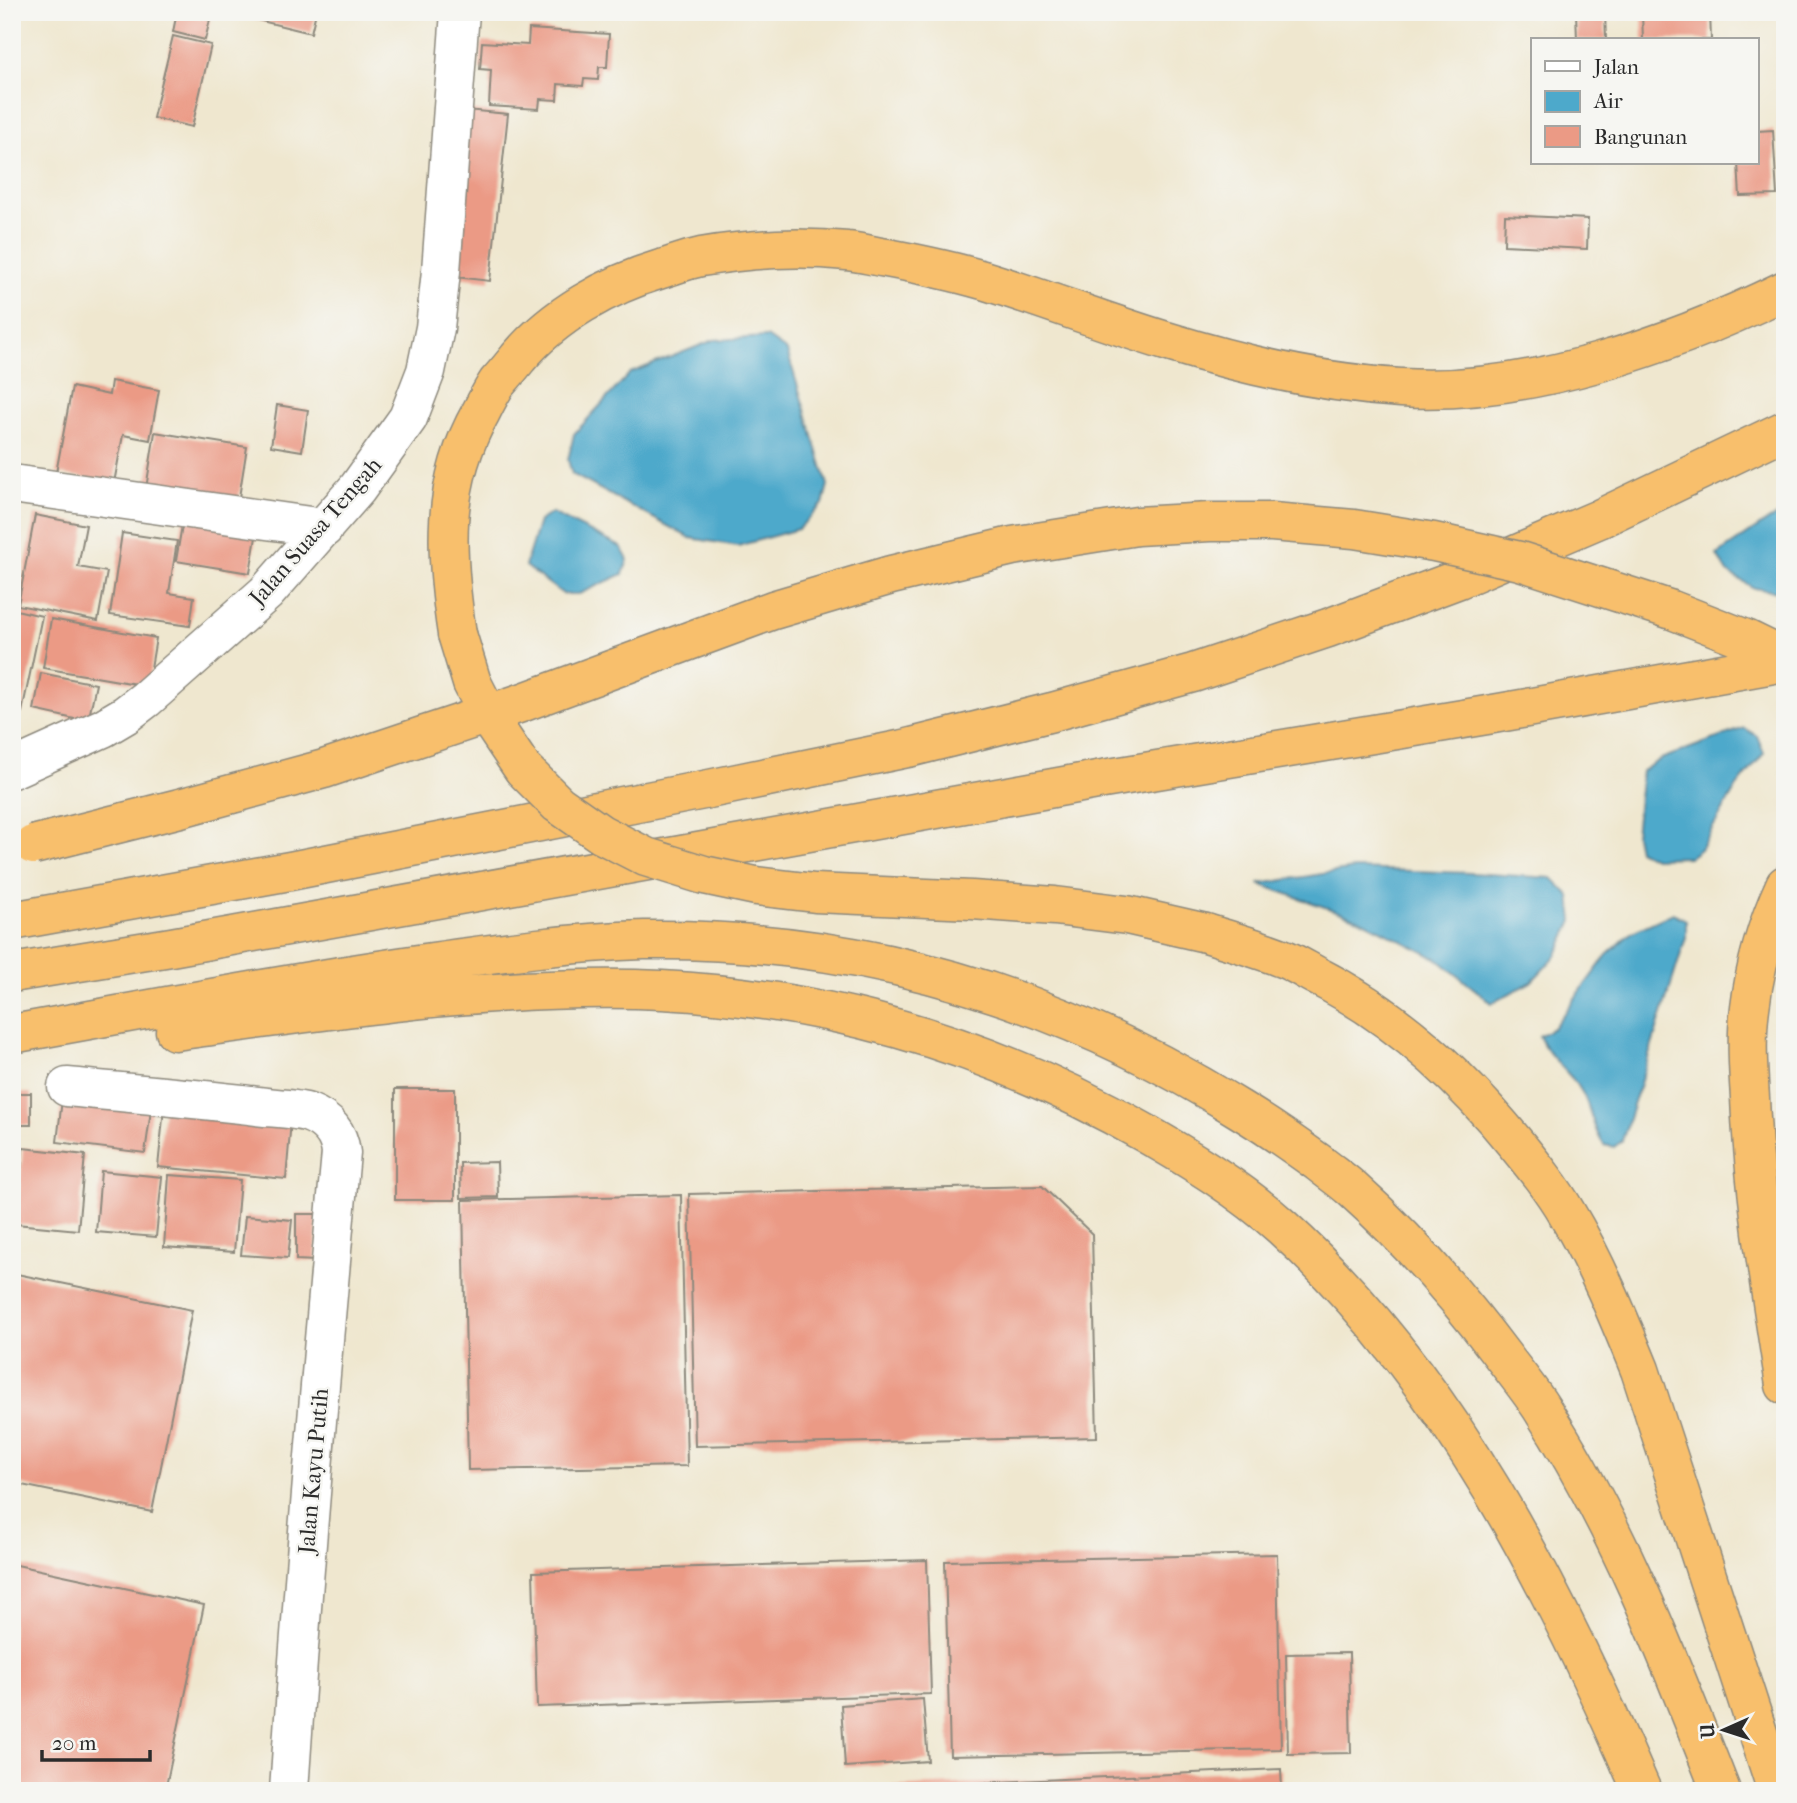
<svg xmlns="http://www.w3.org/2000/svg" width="1797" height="1803" font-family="'IM FELL French Canon',serif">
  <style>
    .water { fill: #4da9cb; stroke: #3c6a7b; stroke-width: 2 }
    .building { fill: #eb9a85 }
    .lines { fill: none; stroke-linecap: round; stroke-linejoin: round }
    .street-casing { stroke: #8d897d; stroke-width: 41 }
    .highway-casing { stroke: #8d897d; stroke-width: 41 }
    .street { stroke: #fff; stroke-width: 38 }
    .highway { stroke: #f8bf6c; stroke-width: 38 }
    .highway-bridge-casing { stroke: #8d897d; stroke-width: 41; stroke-linecap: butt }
    .highway-bridge { stroke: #f8bf6c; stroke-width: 38 }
    .labels { text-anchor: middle; stroke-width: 5; stroke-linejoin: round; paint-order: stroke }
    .street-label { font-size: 23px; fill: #2b2b2b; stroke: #f6f6f2 }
  </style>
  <rect width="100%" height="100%" fill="#f6f6f2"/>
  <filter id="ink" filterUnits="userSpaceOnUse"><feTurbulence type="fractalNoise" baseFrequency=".0143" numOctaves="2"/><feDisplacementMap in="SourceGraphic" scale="14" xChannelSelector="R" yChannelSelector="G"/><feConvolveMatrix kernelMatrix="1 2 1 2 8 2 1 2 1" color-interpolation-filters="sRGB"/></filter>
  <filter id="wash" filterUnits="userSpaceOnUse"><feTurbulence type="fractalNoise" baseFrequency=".00686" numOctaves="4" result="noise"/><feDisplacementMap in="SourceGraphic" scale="28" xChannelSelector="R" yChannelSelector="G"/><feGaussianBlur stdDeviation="1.57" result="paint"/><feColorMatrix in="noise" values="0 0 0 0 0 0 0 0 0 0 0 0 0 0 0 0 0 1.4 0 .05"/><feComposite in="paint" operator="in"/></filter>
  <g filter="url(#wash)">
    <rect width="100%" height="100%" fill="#efe7cf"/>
    <path class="water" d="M767,337l20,14 41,134 -5,19 -25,25 -60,17 -48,-8 -118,-64 -4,-14 6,-26 56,-61 84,-33z
      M552,513l69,34 7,13 -5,14 -44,20h-16l-38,-28 14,-45z
      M1785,514v79l-31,-5 -27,-16 -10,-17 53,-36z
      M1744,728l13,8 7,17 -28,35 -36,61 -11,8 -35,1 -16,-8 -3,-15 7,-64 19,-12z
      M1354,869l117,4 81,5 18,18 3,25 -17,35 -25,26 -39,21 -56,-45 -77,-39 -100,-35z
      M1673,913l13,7v17l-64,204 -8,6 -10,-2c-13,-18 -13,-41 -24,-56 -12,-19 -32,-32 -41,-53l14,-8 54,-73 25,-23z"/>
    <g id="blocks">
      <path class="building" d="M177,12l33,8 -5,20 -32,-8z
        M242,12h74l-5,21 -70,-17z
        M1576,12h29l1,28h-29z
        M1642,12h68l1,28h-68z
        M529,29l80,5 -2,33h-8l-1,13 -14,-1 -1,7 -25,-2 -1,16 -17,-1 -1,10 -50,-3 2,-36 -11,-1 2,-27 46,3z
        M173,36l38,9 -19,82 -39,-9z
        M466,110l42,4 -18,167 -43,-5z
        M1773,130l4,65 -37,1 -2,-33h19v-32z
        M1505,215l83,4 -1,30 -83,-4z
        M111,381l48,9 -9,50 -27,-5 -9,48 -58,-10 16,-86 37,8z
        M277,405l31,5 -6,41 -31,-5z
        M155,432l92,15 -10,63 -92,-15z
        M184,513l74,12 -8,48 -74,-12z
        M35,515l51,10 -8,42 29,5 -9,49 -80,-16z
        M122,533l55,8 -8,52 25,4 -4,29 -80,-11z
        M12,609l30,7 -20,96 -10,-2z
        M51,619l105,19 -8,48 -105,-18z
        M41,673l55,11 -8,38 -54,-12z
        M395,1089h60v111h-60z
        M63,1091l89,12 -7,50 -88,-11z
        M12,1093h19v32h-19z
        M164,1108l127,12 -5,59 -128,-12z
        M23,1148l62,7 -7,75 -62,-6z
        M497,1162l1,35 -37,1 -1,-35z
        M101,1171l61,6 -6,60 -60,-5z
        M169,1175l71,5 -6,72 -70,-5z
        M1042,1186l50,48 5,203 -402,9 -6,-252z
        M681,1195l6,271 -219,4 -5,-270z
        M296,1214h21l-1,47 -20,-1z
        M245,1216l47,4 -4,38 -47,-3z
        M12,1273l180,37 -40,202 -140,-29z
        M1277,1554l4,195 -331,7 -5,-195z
        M927,1560l4,134 -394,13 -4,-135z
        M12,1564l192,41 -39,186h-153z
        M1349,1653l2,100 -63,1 -2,-100z
        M923,1699l5,62 -83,6 -4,-62z
        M1281,1769l1,22h-436v-2z"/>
    </g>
  </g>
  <g filter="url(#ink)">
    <use href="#blocks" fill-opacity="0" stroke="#8d897d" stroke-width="2"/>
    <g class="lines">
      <g class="street-casing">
        <path id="street" d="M12,484l312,44
          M12,769l91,-41 22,-13 21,-16 120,-106 91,-104 51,-71 18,-47 9,-43 6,-57 19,-259
          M67,1087c61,6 122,11 183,18 16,3 45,3 59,8 18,7 30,20 32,40 -20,212 -38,425 -52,638"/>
      </g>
      <g class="highway-casing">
        <path id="highway" d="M1672,610l74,29 39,19
          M457,634c-12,-79 -17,-150 24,-222 5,-10 10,-20 16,-29 7,-8 14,-16 21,-25 36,-43 90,-73 143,-89 13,-4 26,-9 40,-12 47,-8 98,-11 146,-6 13,1 27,5 40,7 32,6 65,13 96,22 62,19 123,43 186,62 74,23 154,41 232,46 126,8 271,-43 384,-98
          M1785,885c-18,39 -30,80 -35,123 -4,29 -2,61 0,90 4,97 20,192 35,287
          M12,921l278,-50 419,-82 199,-41 144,-36 141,-39 135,-45 131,-49 140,-60 186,-89
          M1206,933c25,8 51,15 76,25 11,4 22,11 33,17 79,40 145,100 201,169 18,22 36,44 50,68 30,50 52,104 74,158l137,421
          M12,973l159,-26 932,-168 390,-65 292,-52
          M175,1031c161,-22 324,-48 487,-41 173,9 333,57 483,143 47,27 96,57 137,94 167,151 272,360 360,564
          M12,1034c140,-25 280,-52 420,-72 70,-10 141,-20 212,-22 215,-3 414,56 595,169 28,17 54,35 80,54 11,9 23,17 33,26 56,50 105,106 150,166 13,17 26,33 38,51 78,120 129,252 181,385"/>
      </g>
      <use href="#street" class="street"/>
      <use href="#highway" class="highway"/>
      <g class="highway-bridge-casing">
        <path id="highway-bridge" d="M457,634l15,49 22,43 29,43 35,35 43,30 45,23 58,18 52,11 59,7 157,7 83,6 72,9 79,18
          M33,845l147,-37 144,-39 197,-66 252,-93 118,-35 121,-29 125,-20 73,-4h62l82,7 80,13 86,19 152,49"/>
      </g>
      <use href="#highway-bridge" class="highway-bridge"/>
    </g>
  </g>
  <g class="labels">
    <g class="street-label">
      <text transform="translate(315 531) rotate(-49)" y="8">Jalan Suasa Tengah</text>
      <text transform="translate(313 1471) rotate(-85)" y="8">Jalan Kayu Putih</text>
    </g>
  </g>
  <rect width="1797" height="1803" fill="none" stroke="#f6f6f2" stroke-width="42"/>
  <rect x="1531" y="38" width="228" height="126" fill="#f6f6f2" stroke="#a5a5a2" stroke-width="2"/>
  <rect x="1545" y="61" width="35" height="10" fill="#ffffff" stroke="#a5a5a2" stroke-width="2"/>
  <text x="1594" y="74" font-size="21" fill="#2b2b2b">Jalan</text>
  <rect x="1545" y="91" width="35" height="21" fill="#4da9cb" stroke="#a5a5a2" stroke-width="2"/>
  <text x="1594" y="108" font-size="21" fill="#2b2b2b">Air</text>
  <rect x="1545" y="126" width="35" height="21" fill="#eb9a85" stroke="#a5a5a2" stroke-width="2"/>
  <text x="1594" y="144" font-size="21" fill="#2b2b2b">Bangunan</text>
  <g transform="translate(1724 1730) rotate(267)" stroke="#f6f6f2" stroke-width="5" paint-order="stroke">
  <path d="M0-5L12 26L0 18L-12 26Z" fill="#2b2b2b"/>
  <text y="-10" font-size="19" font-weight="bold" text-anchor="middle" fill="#2b2b2b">U</text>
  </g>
  <path d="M42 1750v10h108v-10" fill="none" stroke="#2b2b2b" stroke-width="3.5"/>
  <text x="52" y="1750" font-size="21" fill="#2b2b2b" stroke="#f6f6f2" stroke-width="5" paint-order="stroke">20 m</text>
</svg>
